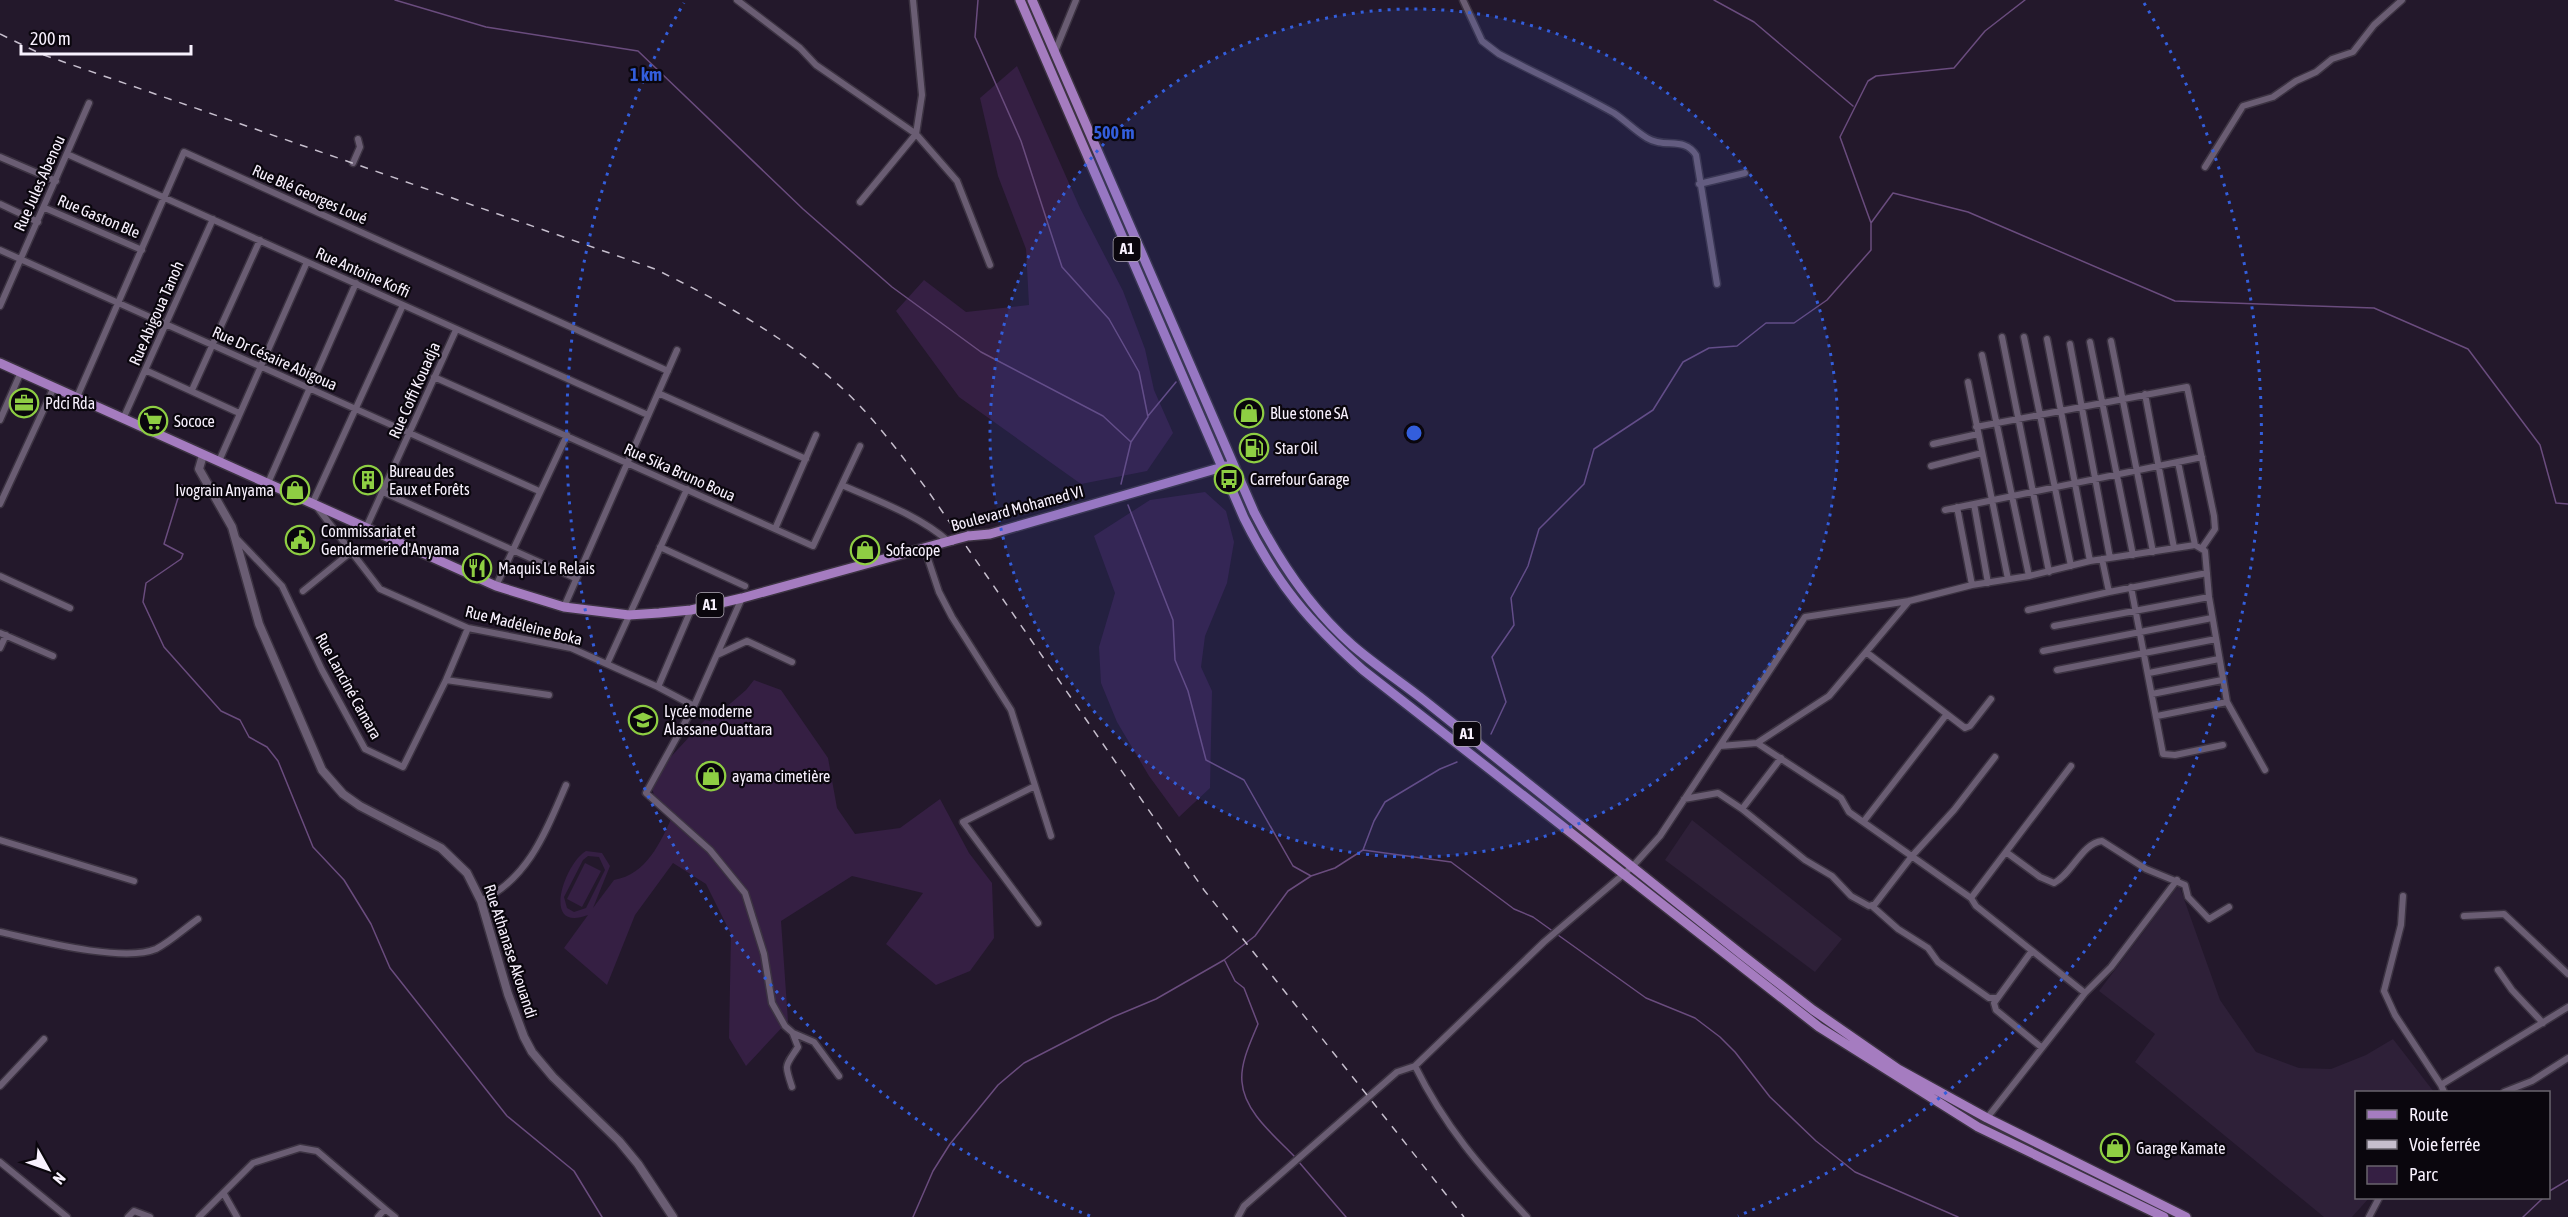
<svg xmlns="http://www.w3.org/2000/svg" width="2568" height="1217" font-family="'Asap Condensed',sans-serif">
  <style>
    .built { fill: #2e2038 }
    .green { fill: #351f43; fill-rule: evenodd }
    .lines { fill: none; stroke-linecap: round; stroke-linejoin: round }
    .stream { stroke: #6a4c7e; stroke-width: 1.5 }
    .street-casing { stroke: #3c3342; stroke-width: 9 }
    .secondary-casing { stroke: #3c3342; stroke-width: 11 }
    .primary-casing { stroke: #3c3342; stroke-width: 12 }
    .street { stroke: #6a5d73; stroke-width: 6 }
    .secondary { stroke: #6a5d73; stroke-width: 8 }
    .primary { stroke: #a57cc0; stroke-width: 9 }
    .rail { stroke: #c6becd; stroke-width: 1.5; stroke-dasharray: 8 8; stroke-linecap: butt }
    .primary-bridge-casing { stroke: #3c3342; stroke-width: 12; stroke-linecap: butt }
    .primary-bridge { stroke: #a57cc0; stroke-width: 9 }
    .ring { fill: none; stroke: #335edc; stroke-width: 3; stroke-dasharray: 3 6 }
    .labels { text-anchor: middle; stroke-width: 4.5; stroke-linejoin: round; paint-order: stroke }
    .shield { fill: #0a060d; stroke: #b1aab6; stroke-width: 1.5 }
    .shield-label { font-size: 15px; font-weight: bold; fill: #f8f1fe }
    .street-label { font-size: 16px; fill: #f8f1fe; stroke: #0a060d }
    .poi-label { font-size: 16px; fill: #f8f1fe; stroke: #0a060d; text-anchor: start }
    .centre { fill: #335edc; stroke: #0a060d; stroke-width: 3 }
    .ring-label { font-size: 18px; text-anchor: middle; font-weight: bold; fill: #335edc; stroke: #0a060d; stroke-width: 4.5; stroke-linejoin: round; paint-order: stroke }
  </style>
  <rect width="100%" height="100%" fill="#23182b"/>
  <path class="built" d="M1692,820l150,119 -27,33 -150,-112z
    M2179,885l41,115 36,52 43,16 32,1 35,-14 27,-16 41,53h-78v106h13l-17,19h-28l-189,-155 20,-28 -56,-43z"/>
  <path class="green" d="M1017,66l63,142 43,83 22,58 9,41 19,43 -26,38 -66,13 -122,-87 -63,-86 28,-31 42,32 63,-7 -3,-56 -28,-73 -18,-78z
    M1205,492l21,19 8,31 -7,41 -22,53 -4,31 11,24 -2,97 -31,29 -30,-41 -32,-54 -16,-39 -2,-36 16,-54 -21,-57 56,-36z
    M754,680l27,10 47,68 9,50 18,26 45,-6 40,-29 29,54 23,30 2,55 -24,33 -34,14 -50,-41 37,-51 -71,-17 -71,45 7,100 -42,45 -17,-28 2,-104 -25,-50 -33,-21 -38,52 -28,70 -43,-37 24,-33c-48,18 -23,-52 -2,-64l16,2 8,13 -17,42 21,-28c33,-6 46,-37 59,-65l-19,-20 -2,-7 13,-25 40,-43 5,1 36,-31zM588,856l11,1 6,13 -19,38 -12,4 -7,-4 -3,-11 19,-37z
    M585,863l16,8 -19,36 -15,-8z"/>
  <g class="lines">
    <path class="stream" d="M395,0l91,27 152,24 165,158 89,78 89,65 122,64 28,26
      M978,0l-3,37 46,104 41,126 47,52 30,53 9,45 -17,25 -10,42
      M1714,0l40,22 99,84
      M1871,223l22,-30 75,19 207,89 199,7 94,41 72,96 16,58 12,1
      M1148,416l28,-34
      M182,485l-18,59 19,10 -2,5 -35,24 -3,19 21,45 57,64 19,9 9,17 18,10 11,14 35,86 31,33 27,44 19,44 117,148 67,55 28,46
      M1128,505l45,115 2,40 13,31 18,69 38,20 49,86 18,10
      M1491,734l15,-32 -14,-45 22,-32 -3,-27 17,-32 11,-37 45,-45 10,-35 59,-39 30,-48 26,-14 28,-2 29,-23h28l33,-23 44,-50v-27l-31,-86 28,-56 8,-5 78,-8 31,-37 40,-31
      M1363,850l88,12 63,47 19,8 21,15
      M1558,935l88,63 49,20 25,19 15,15 35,45 46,44 39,31 103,45
      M1225,961l10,20 9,7 14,36c-7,17 -18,39 -16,58 2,30 34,55 53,75
      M1298,1161l48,56
      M2548,1192l20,-12
      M913,1217l20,-46 17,-27 48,-59 26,-22 89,-46 43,-18 68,-39 31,-24 33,-45 23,-15 24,-8 28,-18 11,-29 11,-19 55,-33 17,-7
      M2523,1217l20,-19"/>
    <g class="street-casing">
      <path id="street" d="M737,0l63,48 16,17 100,69 41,47 33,84
        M1463,0l19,41 17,13c38,20 78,38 115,59 12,8 21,18 33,25 18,11 37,-2 49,17l21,129
        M1054,54l22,-54
        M67,154l581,261
        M0,157l56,24
        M353,163l7,-16 -2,-8
        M2205,167l38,-61 30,-9 23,-16 20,-9 16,-13 21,-7 21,-27 28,-25
        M1699,184l46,-11
        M860,202l56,-68 6,-39 -9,-95
        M0,204l38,18
        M45,208l97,42
        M0,250l539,241
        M403,305l-90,197 67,87 88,39 103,20 87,39 36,19
        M0,306l89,-203
        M2002,337l47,235
        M2024,337l47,229
        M2047,339l43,222
        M2111,341l42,211
        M2090,342l43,213
        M2070,344l40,214
        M1982,355l47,221
        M145,370l94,43
        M434,377l379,169 47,-100
        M1968,382l40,197
        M192,390l68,-150
        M658,393l148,66
        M2145,394l29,154
        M77,397l107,-245 484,219
        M123,419l90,-200
        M0,420l21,-48
        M1976,427l211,-40 27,129 1,13 -13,19
        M1933,444l45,-10
        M219,461l88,-199
        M2178,462l17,83
        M1931,466l51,-13
        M268,483l88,-200
        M842,485c36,16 76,30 106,56
        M383,492l192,86
        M0,504l54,-117
        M1974,504l14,79
        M1957,507l15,78
        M1945,510l257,-53
        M366,528l90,-198
        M775,529l41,-94
        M237,539l45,47 40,84 43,79 38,18 43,-87 22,-52
        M660,547l85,39
        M925,550l14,42 13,25 59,93 40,126
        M2102,559l7,33 98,-19
        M0,576l70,32
        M496,586l71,-151
        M2131,587l32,167 12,1 48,-10
        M303,591l48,-39
        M742,598l-48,108 -48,87 64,57 35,43 19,61 8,49 13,23 8,7 21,9 25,34
        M564,607l113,-257
        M2028,610l81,-18
        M2054,626l155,-29
        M0,633l53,23
        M0,648l6,-13
        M2043,651l169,-33
        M1866,652l99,76 5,-2 21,-27
        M717,655l30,-14 45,21
        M607,664l80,-175
        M2057,670l159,-31
        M2149,673l70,-14
        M446,680l103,15
        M658,687l33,-77
        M2152,694l70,-14
        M2157,716l70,-14
        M1757,743l84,55 8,14 122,86 5,8 109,87
        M1720,746l37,-3 72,-47 80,-95
        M1035,786l-72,36 75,101
        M1684,799l34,-6 24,16 63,51 27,16 19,20 18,10 6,-2 37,-48 42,-46 41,-53
        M1742,809l39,-51
        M1864,821l83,-107
        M0,840l134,41
        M2006,852l34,25 14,6c18,-9 28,-40 48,-42l44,28 39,16 3,12 21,22 20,-12
        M2403,896l-2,29 -17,66 11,24 46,70
        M1971,898l100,-132
        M481,901c48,-23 65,-70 85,-116
        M1872,906l26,23 30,19 10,14 51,36h7
        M2464,916l40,-2 64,60
        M0,932c36,8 123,31 156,17 14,-7 29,-21 42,-30
        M2031,952l-37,51 2,7 45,37
        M2498,970l14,20 31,33
        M1415,1066c30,61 66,102 112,151
        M0,1086l44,-47
        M792,1087c-8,-24 -7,-20 6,-40l-5,-13
        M2444,1092l-3,-7 3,-2 124,-76
        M2504,1092l28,-11 36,-23
        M1987,1118l98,-125 26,-26 66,-87
        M0,1162l67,55
        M224,1194l13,23
        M128,1217l6,-6 16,6
        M199,1217l54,-54 47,-15 17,3 68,58
        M378,1217l7,-8 10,8
        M1238,1217l6,-11 153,-134 18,-6 129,-124 88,-75 28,-31 145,-219 104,-16 63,-16 57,-9 61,-15 105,-16 10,6 4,46 18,105 38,68
        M2369,1217l10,-19"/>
    </g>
    <g class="secondary-casing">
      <path id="secondary" d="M203,455l-4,14 33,58 27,97 63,146 21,24 17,12 81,42 26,25 14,28 27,93 16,43 8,15 21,25 66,64 19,23 35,53"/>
    </g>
    <g class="primary-casing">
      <path id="primary" d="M1020,0l224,518c33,66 65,104 119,152l456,357 159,100 186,90
        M1032,0l222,512c25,49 57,97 98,133 23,20 49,37 73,56l316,253 72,56 85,59 89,49 199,99
        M0,363l496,223 68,21 65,8 30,-2 32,-3 51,-12 211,-58
        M968,536l22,-2 236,-68"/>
    </g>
    <use href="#street" class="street"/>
    <use href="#secondary" class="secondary"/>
    <use href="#primary" class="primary"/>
    <path class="rail" d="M0,34l41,20 614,215c63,31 124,64 178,111 37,32 66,72 95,111l276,399 260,327"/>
    <g class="primary-bridge-casing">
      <path id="primary-bridge" d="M953,540l15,-4"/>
    </g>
    <use href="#primary-bridge" class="primary-bridge"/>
  </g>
  <circle cx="1414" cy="433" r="424" fill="#335edc" fill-opacity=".12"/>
  <g class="ring">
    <circle cx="1414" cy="433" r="424"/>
    <path d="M1090 1216A847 847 0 0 1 684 3M2144 3A847 847 0 0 1 1738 1216"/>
  </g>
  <defs>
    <g id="office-ring" transform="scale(1.5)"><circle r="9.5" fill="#0a060d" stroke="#8ece43" stroke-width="1.5"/><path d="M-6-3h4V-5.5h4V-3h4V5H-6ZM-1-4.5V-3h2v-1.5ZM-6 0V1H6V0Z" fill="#8ece43"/></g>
    <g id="shop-ring" transform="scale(1.5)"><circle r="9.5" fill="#0a060d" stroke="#8ece43" stroke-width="1.5"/><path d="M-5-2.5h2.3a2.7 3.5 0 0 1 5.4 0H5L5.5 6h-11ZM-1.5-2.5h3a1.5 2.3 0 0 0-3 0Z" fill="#8ece43"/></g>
    <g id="supermarket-ring" transform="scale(1.5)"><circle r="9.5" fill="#0a060d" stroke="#8ece43" stroke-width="1.5"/><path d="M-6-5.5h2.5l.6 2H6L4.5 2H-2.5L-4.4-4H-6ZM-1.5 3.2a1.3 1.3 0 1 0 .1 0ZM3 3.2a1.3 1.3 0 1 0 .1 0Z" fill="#8ece43"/></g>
    <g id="fuel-ring" transform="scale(1.5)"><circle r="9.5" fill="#0a060d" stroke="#8ece43" stroke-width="1.5"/><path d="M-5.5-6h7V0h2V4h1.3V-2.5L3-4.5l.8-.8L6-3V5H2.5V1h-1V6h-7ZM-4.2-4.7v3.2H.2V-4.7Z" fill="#8ece43"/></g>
    <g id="bus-ring" transform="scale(1.5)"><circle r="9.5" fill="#0a060d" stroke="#8ece43" stroke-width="1.5"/><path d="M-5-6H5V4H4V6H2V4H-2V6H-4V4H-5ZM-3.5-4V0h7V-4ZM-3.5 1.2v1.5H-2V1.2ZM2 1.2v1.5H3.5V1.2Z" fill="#8ece43"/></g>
    <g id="building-ring" transform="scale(1.5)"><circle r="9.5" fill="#0a060d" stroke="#8ece43" stroke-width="1.5"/><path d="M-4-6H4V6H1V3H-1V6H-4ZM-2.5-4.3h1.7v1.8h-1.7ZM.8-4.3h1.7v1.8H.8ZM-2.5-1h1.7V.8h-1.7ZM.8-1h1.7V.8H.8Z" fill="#8ece43"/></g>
    <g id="civic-ring" transform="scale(1.5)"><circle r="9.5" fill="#0a060d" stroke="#8ece43" stroke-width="1.5"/><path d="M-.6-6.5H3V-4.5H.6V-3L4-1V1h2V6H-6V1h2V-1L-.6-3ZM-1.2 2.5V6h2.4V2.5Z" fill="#8ece43"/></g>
    <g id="restaurant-ring" transform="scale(1.5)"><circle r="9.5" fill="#0a060d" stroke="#8ece43" stroke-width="1.5"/><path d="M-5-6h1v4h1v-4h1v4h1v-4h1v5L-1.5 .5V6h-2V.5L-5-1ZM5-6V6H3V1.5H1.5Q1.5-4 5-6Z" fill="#8ece43"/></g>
    <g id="school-ring" transform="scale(1.5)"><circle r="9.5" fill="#0a060d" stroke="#8ece43" stroke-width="1.5"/><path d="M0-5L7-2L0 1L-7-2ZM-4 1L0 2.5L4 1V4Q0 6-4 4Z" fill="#8ece43"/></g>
  </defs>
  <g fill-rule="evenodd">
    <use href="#office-ring" x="24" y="403"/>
    <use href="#shop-ring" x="1249" y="413"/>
    <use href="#supermarket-ring" x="153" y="421"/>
    <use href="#fuel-ring" x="1254" y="448"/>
    <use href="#bus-ring" x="1229" y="479"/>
    <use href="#building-ring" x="368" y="480"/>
    <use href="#shop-ring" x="295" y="490"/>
    <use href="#civic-ring" x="300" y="540"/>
    <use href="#shop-ring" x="865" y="550"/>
    <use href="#restaurant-ring" x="477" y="568"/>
    <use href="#school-ring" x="643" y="720"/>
    <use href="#shop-ring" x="711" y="776"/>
    <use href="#shop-ring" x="2115" y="1148"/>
  </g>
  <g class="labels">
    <g class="shield">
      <rect x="1113.5" y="237" width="27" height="24" rx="4.5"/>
      <rect x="696.5" y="593" width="27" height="24" rx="4.5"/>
      <rect x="1453.5" y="722" width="27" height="24" rx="4.5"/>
    </g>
    <g class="shield-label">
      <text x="1127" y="254">A1</text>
      <text x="710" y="610">A1</text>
      <text x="1467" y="739">A1</text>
    </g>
    <g class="street-label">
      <text transform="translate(39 183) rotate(-66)" y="6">Rue Jules Abenou</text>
      <text transform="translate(310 194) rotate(24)" y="6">Rue Blé Georges Loué</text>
      <text transform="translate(99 216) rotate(23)" y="6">Rue Gaston Ble</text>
      <text transform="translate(363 272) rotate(24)" y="6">Rue Antoine Koffi</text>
      <text transform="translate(156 313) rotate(-66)" y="6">Rue Abigoua Tanoh</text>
      <text transform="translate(275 358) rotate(24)" y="6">Rue Dr Césaire Abigoua</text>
      <text transform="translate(414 390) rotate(-66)" y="6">Rue Coffi Kouadja</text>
      <text transform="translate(680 472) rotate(24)" y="6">Rue Sika Bruno Boua</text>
      <text transform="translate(1017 508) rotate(-15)" y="6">Boulevard Mohamed VI</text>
      <text transform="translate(524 625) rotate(14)" y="6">Rue Madéleine Boka</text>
      <text transform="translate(349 686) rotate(61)" y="6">Rue Lanciné Camara</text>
      <text transform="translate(511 951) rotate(72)" y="6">Rue Athanase Akouandi</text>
    </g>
    <g class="poi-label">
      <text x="45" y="409">Pdci Rda</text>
      <text x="1270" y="419">Blue stone SA</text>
      <text x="174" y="427">Sococe</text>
      <text x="1275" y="454">Star Oil</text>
      <text x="389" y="477">Bureau des<tspan x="389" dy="18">Eaux et Forêts</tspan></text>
      <text x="1250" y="485">Carrefour Garage</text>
      <text x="274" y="496" text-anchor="end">Ivograin Anyama</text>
      <text x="321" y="537">Commissariat et<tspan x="321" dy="18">Gendarmerie d'Anyama</tspan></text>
      <text x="886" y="556">Sofacope</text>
      <text x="498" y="574">Maquis Le Relais</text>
      <text x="664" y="717">Lycée moderne<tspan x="664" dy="18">Alassane Ouattara</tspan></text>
      <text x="732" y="782">ayama cimetière</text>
      <text x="2136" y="1154">Garage Kamate</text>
    </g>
  </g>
  <circle cx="1414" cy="433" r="9" class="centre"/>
  <g class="ring-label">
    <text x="646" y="81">1 km</text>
    <text x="1114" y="139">500 m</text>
  </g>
  <rect x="2355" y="1091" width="195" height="108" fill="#0a060d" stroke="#69646d" stroke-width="1.5"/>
  <rect x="2367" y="1110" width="30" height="9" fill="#a57cc0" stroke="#69646d" stroke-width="1.5"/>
  <text x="2409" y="1121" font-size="18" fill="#f8f1fe">Route</text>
  <rect x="2367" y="1140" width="30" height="9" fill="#c6becd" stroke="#69646d" stroke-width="1.5"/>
  <text x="2409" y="1151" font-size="18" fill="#f8f1fe">Voie ferrée</text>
  <rect x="2367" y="1166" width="30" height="18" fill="#351f43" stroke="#69646d" stroke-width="1.5"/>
  <text x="2409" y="1181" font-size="18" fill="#f8f1fe">Parc</text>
  <g transform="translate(48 1169) rotate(130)" stroke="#0a060d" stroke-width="4.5" paint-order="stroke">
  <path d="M0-4.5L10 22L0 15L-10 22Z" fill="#f8f1fe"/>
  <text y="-9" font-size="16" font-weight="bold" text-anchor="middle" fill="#f8f1fe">N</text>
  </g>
  <path d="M21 45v9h170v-9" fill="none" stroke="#f8f1fe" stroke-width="3"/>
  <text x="30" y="45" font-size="18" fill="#f8f1fe" stroke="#0a060d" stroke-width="4.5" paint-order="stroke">200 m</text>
</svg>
